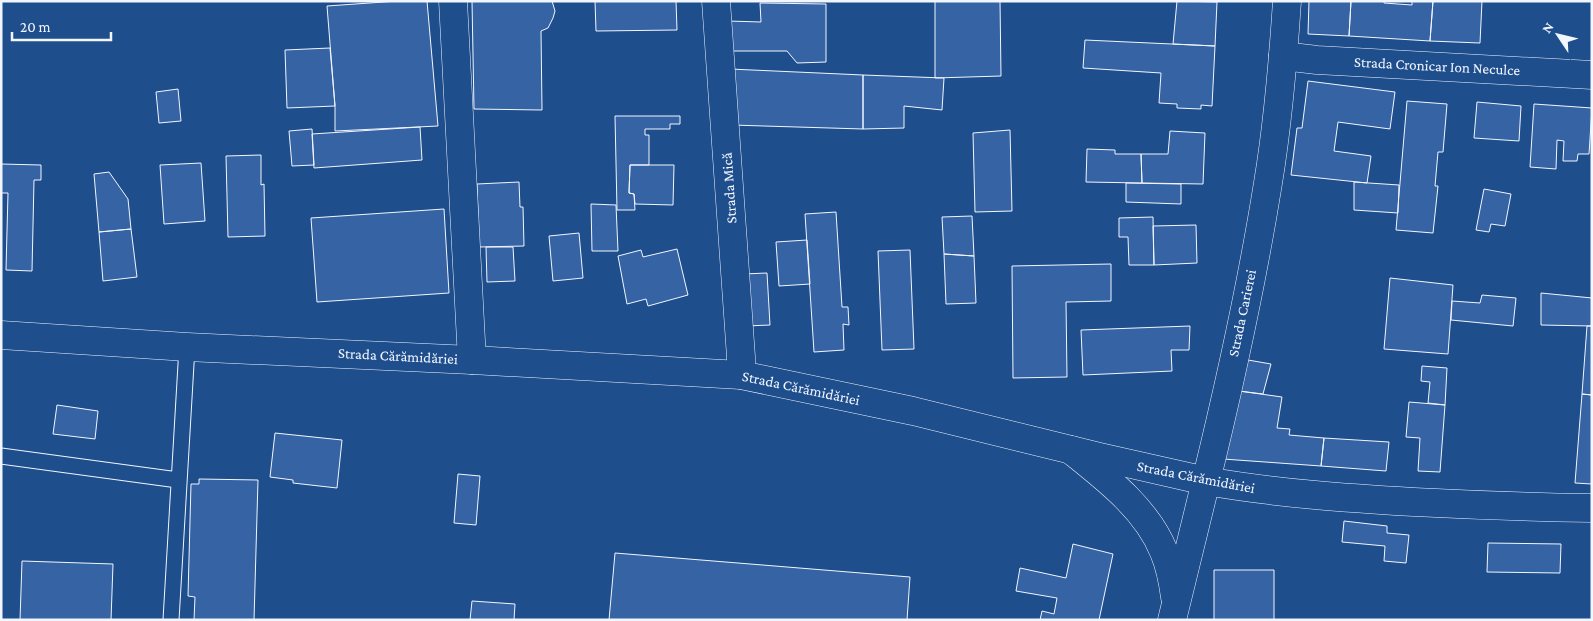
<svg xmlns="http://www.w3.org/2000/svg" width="1593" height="621" font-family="'Crimson Pro',serif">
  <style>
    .building { fill: #3563a3; stroke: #f2f6ff }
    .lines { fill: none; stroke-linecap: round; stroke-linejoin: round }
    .lane-casing { stroke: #f2f6ff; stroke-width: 17 }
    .street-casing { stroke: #f2f6ff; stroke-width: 29 }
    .secondary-casing { stroke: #f2f6ff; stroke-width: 29 }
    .lane { stroke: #1f4e8c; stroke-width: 15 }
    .street { stroke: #1f4e8c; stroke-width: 28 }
    .secondary { stroke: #1f4e8c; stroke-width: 28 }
    .labels { text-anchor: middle; stroke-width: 4; stroke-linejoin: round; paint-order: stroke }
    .street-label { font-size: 15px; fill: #f2f6ff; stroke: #1f4e8c }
  </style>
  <rect width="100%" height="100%" fill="#1f4e8c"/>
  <path class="building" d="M398,1h29l11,125 -103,5v-25l-8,-100z
    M472,1h80l3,10 -2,7 -5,10 -7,3 1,79 -68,-1z
    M595,1h81l1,29 -81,1z
    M935,1h65l1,75 -66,2z
    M1177,1l40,1 -2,44 -42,-2z
    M1309,1h42l-2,35 -41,-2z
    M1351,1h33v2l28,2v-4h21l-3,40 -81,-5z
    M1433,1h49l-2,42 -50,-2z
    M760,3l66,1v58l-29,1 -10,-12h-58l-1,-30 33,1z
    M1085,40l130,6 -3,60 -11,-1v4l-24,-1v-4l-18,-1 2,-30 -78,-5z
    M330,48l5,58 -48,2 -2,-58z
    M730,69l133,6v54l-132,-4z
    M863,75l81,3 -2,32 -38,-4v22l-41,1z
    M1308,81l87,11 -5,37 -52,-7 -4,29 37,5 -4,27 -76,-8 6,-47h5z
    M178,89l3,32 -22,2 -3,-31z
    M1407,101l40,3 -4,48h-5l-3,34h3l-5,47 -37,-3z
    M1477,102l44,4 -2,35 -45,-3z
    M1534,104l58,4 -3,46h-11l-1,7h-14l1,-20 -7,-1 -1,29 -26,-2z
    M615,116h65v8h-10v5h-25v6h4v30h-19l-1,28 5,1 1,16h-18z
    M420,127l2,33 -108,8 -2,-34z
    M312,129l2,36 -22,1 -3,-35z
    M1010,130l2,81 -37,1 -2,-79z
    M1170,131l35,2 -2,51 -61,-1 -1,-29h27z
    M1087,149l28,1v4h26l1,29 -56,-1z
    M261,155v30l3,-1 1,52 -37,1 -2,-81z
    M201,163l4,58 -41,3 -4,-59z
    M1,164l40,1v15h-7l-2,91 -26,-1 2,-77h-7z
    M630,165h44l-1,40 -38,-1 -1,-10 -5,-1z
    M109,172l19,27 3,30 -32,3 -5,-58z
    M519,182l1,25h3l1,39 -45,1 -2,-63z
    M1354,182l45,3 -1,28 -44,-3z
    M1126,183l55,1v20l-55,-2z
    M1484,189l27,5 -6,32 -14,-2 -2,8 -13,-2z
    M591,204l25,1 2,46h-26z
    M444,209l5,84 -132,9 -6,-84z
    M836,212l6,95h6l1,18 -6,-1 1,26 -30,2 -9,-138z
    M972,216l2,40 -30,-2 -2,-37z
    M1153,217l1,48h-25l-1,-28h-9v-19z
    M1196,225l1,38 -43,2 -1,-39z
    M131,229l6,48 -34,4 -4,-49z
    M579,233l4,45 -30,3 -4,-45z
    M807,240l3,44 -31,2 -3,-44z
    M486,247h27l2,34 -28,1z
    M677,249l11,46 -40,11 -2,-7 -19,5 -9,-48 23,-6 2,7z
    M910,250l4,99 -32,1 -4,-99z
    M944,254l30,2 2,47 -30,1z
    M1111,264v37l-45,1 1,75 -54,1 -1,-112z
    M767,273l3,52 -24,1 -3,-52z
    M1390,278l63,7 -5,69 -64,-5z
    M1541,293l51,5v28l-51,-1z
    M1482,295l34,3 -3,28 -62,-6 1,-19 28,2z
    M1190,326l-1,24h-18l1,21 -89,4 -2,-45z
    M1587,326h5v69l-10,-1z
    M1248,360l23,4 -8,30 -24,-3z
    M1422,366l25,2 -2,37 -17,-2 2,-21 -9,-1z
    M1239,391l43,6 -5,31 13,1 -1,6 35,3 -3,28 -98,-7z
    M1582,394l10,1v89l-17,-1z
    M1409,402l36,3 -5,67 -22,-1 2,-33 -14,-1z
    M57,405l41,6 -3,28 -42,-5z
    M275,433l67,7 -5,48 -44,-5v-3l-23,-3z
    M1324,438l65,4 -3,29 -65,-5z
    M458,474l22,2 -4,49 -22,-2z
    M199,479l59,1 -4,140h-60l1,-23 -7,-1 3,-112h8z
    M1344,521l43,5v7l22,2 -3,28 -22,-2 1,-15 -43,-4z
    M1488,543l73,1 -1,29 -73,-1z
    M1073,544l40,10 -14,66h-59l2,-9 12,3 3,-16 -41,-7 4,-23 46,10z
    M615,553l295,24 -3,43h-298z
    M22,561l91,3 -2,56h-91z
    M1214,570h60v50h-60z
    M472,601l43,3 -1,16h-44z"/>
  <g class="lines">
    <g class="lane-casing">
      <path id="lane" d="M1,456l177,24
        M171,620l16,-273"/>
    </g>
    <g class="street-casing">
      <path id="street" d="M453,1l19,359
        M716,1l25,356v18
        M1283,56l34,4 275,15
        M1071,450c35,28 76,59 93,102 6,14 9,30 11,45
        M1172,620l34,-139c69,12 138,17 208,21 59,3 118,5 178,6"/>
    </g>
    <g class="secondary-casing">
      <path id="secondary" d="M1,335l186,12 285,13 269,15 172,36 187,46 106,24c24,-98 46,-198 62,-298 10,-60 15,-121 19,-182"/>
    </g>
    <use href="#lane" class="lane"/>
    <use href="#street" class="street"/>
    <use href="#secondary" class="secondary"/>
  </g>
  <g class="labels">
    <g class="street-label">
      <text transform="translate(1437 66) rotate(3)" y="5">Strada Cronicar Ion Neculce</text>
      <text transform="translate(729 188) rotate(-94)" y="5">Strada Mică</text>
      <text transform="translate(1242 313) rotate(-78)" y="5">Strada Carierei</text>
      <text transform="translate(398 356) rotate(3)" y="5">Strada Cărămidăriei</text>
      <text transform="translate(801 388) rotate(12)" y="5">Strada Cărămidăriei</text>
      <text transform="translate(1196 477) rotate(11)" y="5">Strada Cărămidăriei</text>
    </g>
  </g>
  <rect width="1593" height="621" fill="none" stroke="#f2f6ff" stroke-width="5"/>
  <g transform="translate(1558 35) rotate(305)" stroke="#1f4e8c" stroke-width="4" paint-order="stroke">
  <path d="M0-4L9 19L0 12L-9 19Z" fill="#f2f6ff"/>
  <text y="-8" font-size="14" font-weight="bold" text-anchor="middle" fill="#f2f6ff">N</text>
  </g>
  <path d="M12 32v8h99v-8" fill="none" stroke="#f2f6ff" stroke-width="2.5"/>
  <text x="20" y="32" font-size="15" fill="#f2f6ff" stroke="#1f4e8c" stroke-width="4" paint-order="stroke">20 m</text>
</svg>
